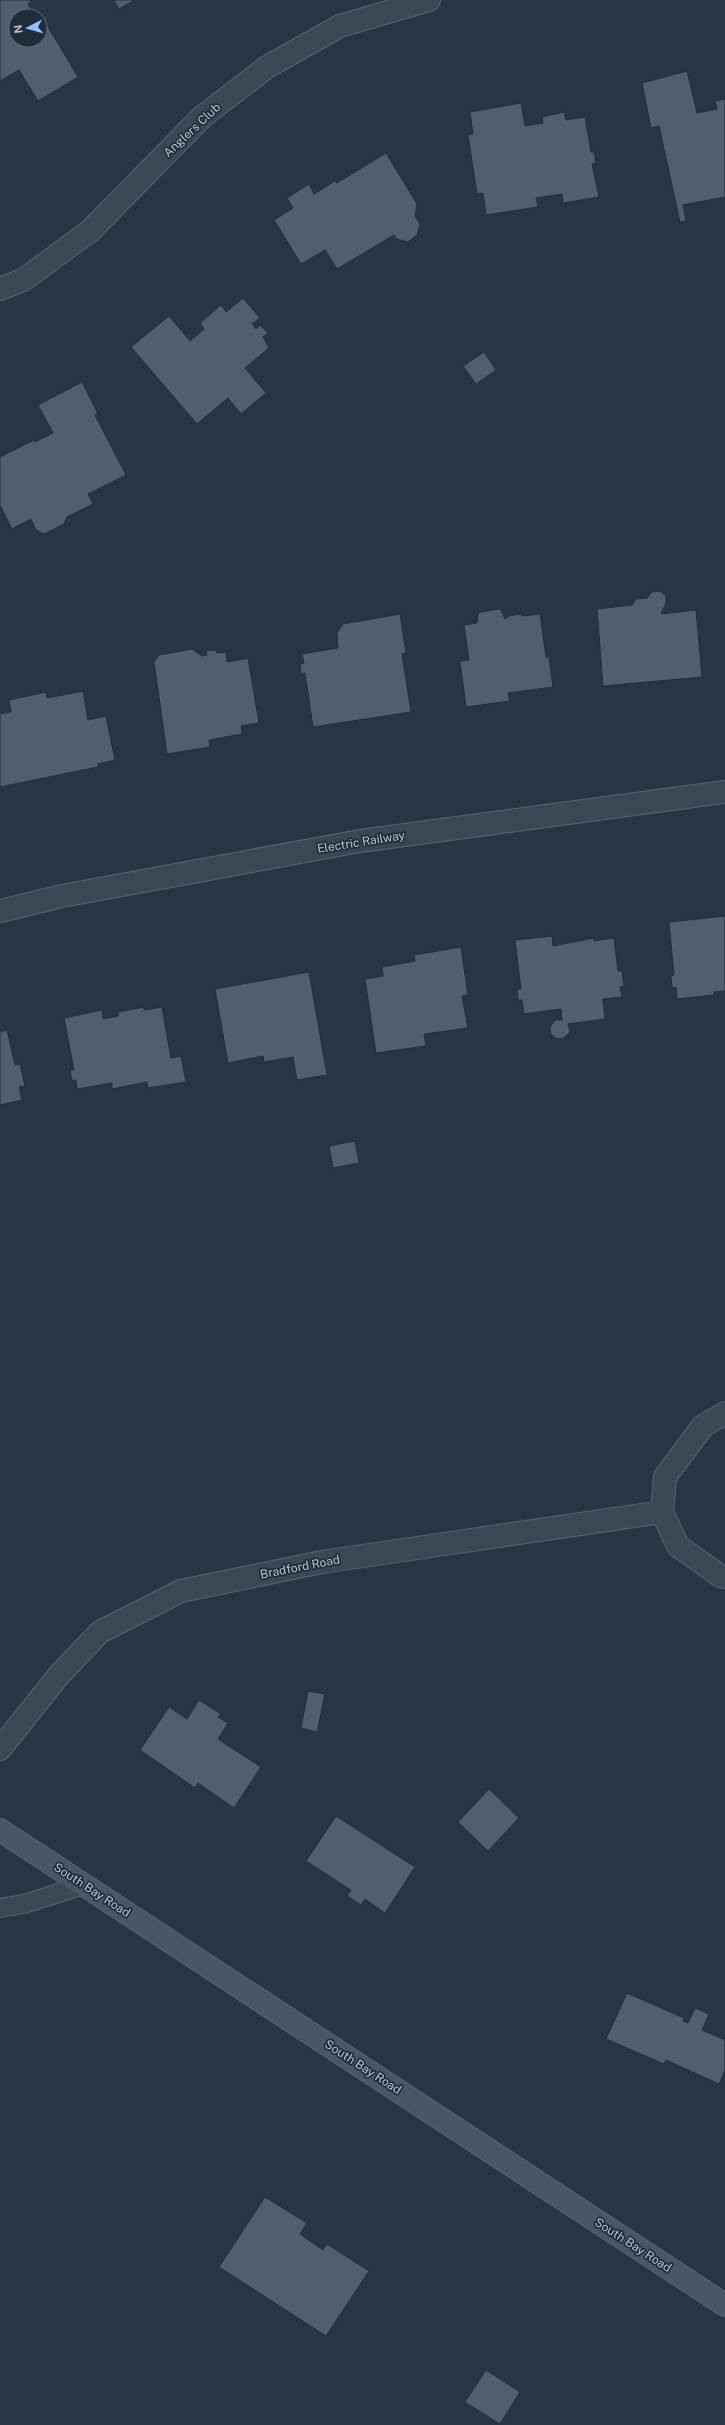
<svg xmlns="http://www.w3.org/2000/svg" width="725" height="2425" font-family="'Public Sans',sans-serif">
  <style>
    .building { fill: #4f5f70; stroke: #212f3c; fill-rule: evenodd }
    .lines { fill: none; stroke-linecap: round; stroke-linejoin: round }
    .lane-casing { stroke: #596572; stroke-width: 20 }
    .street-casing { stroke: #596572; stroke-width: 24 }
    .secondary-casing { stroke: #596572; stroke-width: 24 }
    .lane { stroke: #3b4854; stroke-width: 18 }
    .street { stroke: #3b4854; stroke-width: 22 }
    .secondary { stroke: #485768; stroke-width: 22 }
    .labels { text-anchor: middle; stroke-width: 3.5; stroke-linejoin: round; paint-order: stroke }
    .street-label { font-size: 12px; fill: #b8c2ce; stroke: #1f2d3a }
  </style>
  <rect width="100%" height="100%" fill="#263645"/>
  <path class="building" d="M0,0h31l-3,5 5,7 5,-2 40,67 -40,24 -19,-31 -19,11zM16,16h24v24h-24z
    M114,0h21l-16,9z
    M687,71l10,42 20,-4 -2,-8 10,-2v98l-42,8 3,16 -6,1 -21,-96 -8,2 -9,-45z
    M521,103l4,23 18,-3 -1,-6 22,-5 2,8 19,-3 6,35h3l2,11 -4,1 7,33 -36,6 -1,-9 -26,4 2,9 -52,8 -3,-22 -6,1 -9,-59 5,-1 -3,-22z
    M386,153l31,51 -2,12 5,8 -3,11 -9,7 -11,-3 -3,-4 -57,34 -12,-19 -24,14 -27,-44 19,-12 -6,-10 22,-14 5,10 21,-13 2,2z
    M243,298l17,20 -8,6 4,5 4,-4 8,8 -5,4 6,11 -24,20 21,25 -25,21 -13,-16 -31,26 -66,-77 38,-31 21,25 14,-12 -4,-6 21,-18 5,7z
    M484,352l12,18 -20,14 -13,-18z
    M82,382l16,32 -3,1 31,60 -38,19 5,10 -26,13 -3,7 -20,10 -8,-4 -5,-11 -19,10 -12,-24v-48l34,-17 1,2 18,-9 -15,-28z
    M660,591l6,5v7l-5,11 35,-4 6,67 -99,9 -6,-77 35,-4 4,-6 11,-1 5,-6z
    M499,609l2,1 4,9 4,-3 10,-2 4,2 17,-2 6,43h3l4,30 -45,6 2,8 -44,6 -6,-46 9,-1 -5,-35 13,-2 1,-10 4,-1z
    M400,614l6,39 -4,1 9,58 -98,15 -8,-54 -4,1 -1,-10 4,-1 -2,-9 36,-6 -1,-15 6,-9z
    M192,649l10,7 5,-1 -1,-4 10,-1 1,3 9,-1 1,10 21,-4 11,65 -18,3 1,8 -33,6 1,7 -43,7 -13,-92 5,-7z
    M83,691l5,29 18,-4 9,44 -17,4v3l-98,20v-73l11,-2 -2,-12 37,-8 1,6z
    M725,916v75l-11,1v3l-37,4 -1,-12 -4,1 -1,-12 3,-1 -5,-53z
    M552,936l1,10 41,-8v3l20,-3 4,33h4l2,15 -4,1 2,10 -19,2 2,20 -37,5 2,8 -6,6 -7,1 -6,-5 -1,-7 5,-7h7l-1,-11 -37,5 -2,-14h-4l-1,-11h4l-6,-49z
    M461,947l7,48 -6,1 6,32 -44,6 2,12 -50,7 -11,-74 18,-3 -1,-9 33,-6 -1,-6z
    M309,972l18,103 -30,5 -4,-23 -29,5 -1,-6 -35,7 -13,-74z
    M144,1007v3l18,-3 9,51 10,-2 5,26 -38,6 -1,-6 -35,7v-6l-35,6 -1,-9 -4,1 -2,-11h4l-10,-52 38,-8 1,9 15,-3v-4z
    M7,1030l8,35 5,-1 5,22 -6,1 3,13 -22,5v-73z
    M355,1141l4,22 -26,5 -4,-22z
    M308,1691l17,3 -8,38 -16,-4z
    M199,1700l22,14 -3,3 10,6 -10,16 43,28 -27,41 -36,-25 -3,5 -55,-38 29,-43 18,12z
    M489,1789l30,29 -31,33 -30,-29z
    M336,1816l79,51 -30,46 -20,-14 -4,6 -14,-9 4,-6 -45,-29z
    M627,1993l57,25 -1,3 5,2 7,-15 14,6 -7,16 23,10v30l-6,14 -53,-24 -2,4 -58,-25z
    M265,2197l42,26 -7,11 23,16 4,-6 42,27 -43,65 -107,-69z
    M486,2370l34,22 -20,32 -35,-22z"/>
  <g class="lines">
    <g class="lane-casing">
      <path id="lane" d="M0,1908l24,-4 60,-19"/>
    </g>
    <g class="street-casing">
      <path id="street" d="M0,289l23,-9 67,-49 112,-114 65,-50 73,-41 89,-26
        M0,911l62,-15 298,-55 365,-49
        M725,1413l-22,13 -38,51 -3,35 16,34 42,30 5,1
        M0,1749l59,-74 41,-43 81,-41 141,-29 340,-50"/>
    </g>
    <g class="secondary-casing">
      <path id="secondary" d="M0,1830l725,475"/>
    </g>
    <use href="#lane" class="lane"/>
    <use href="#street" class="street"/>
    <use href="#secondary" class="secondary"/>
  </g>
  <g class="labels">
    <g class="street-label">
      <text transform="translate(192 130) rotate(-43)" y="4">Anglers Club</text>
      <text transform="translate(361 842) rotate(-9)" y="4">Electric Railway</text>
      <text transform="translate(300 1567) rotate(-11)" y="4">Bradford Road</text>
      <text transform="translate(92 1890) rotate(33)" y="4">South Bay Road</text>
      <text transform="translate(363 2067) rotate(33)" y="4">South Bay Road</text>
      <text transform="translate(633 2245) rotate(33)" y="4">South Bay Road</text>
    </g>
  </g>
  <g transform="translate(28 28) rotate(264)"><circle r="19" fill="#1f2d3a" stroke="#5c6975"/>
  <path d="M0-3L7 15L0 10L-7 15Z" fill="#8ec3fd"/>
  <text y="-6" font-size="11" font-weight="bold" text-anchor="middle" fill="#b8c2ce">N</text>
  </g>
</svg>
